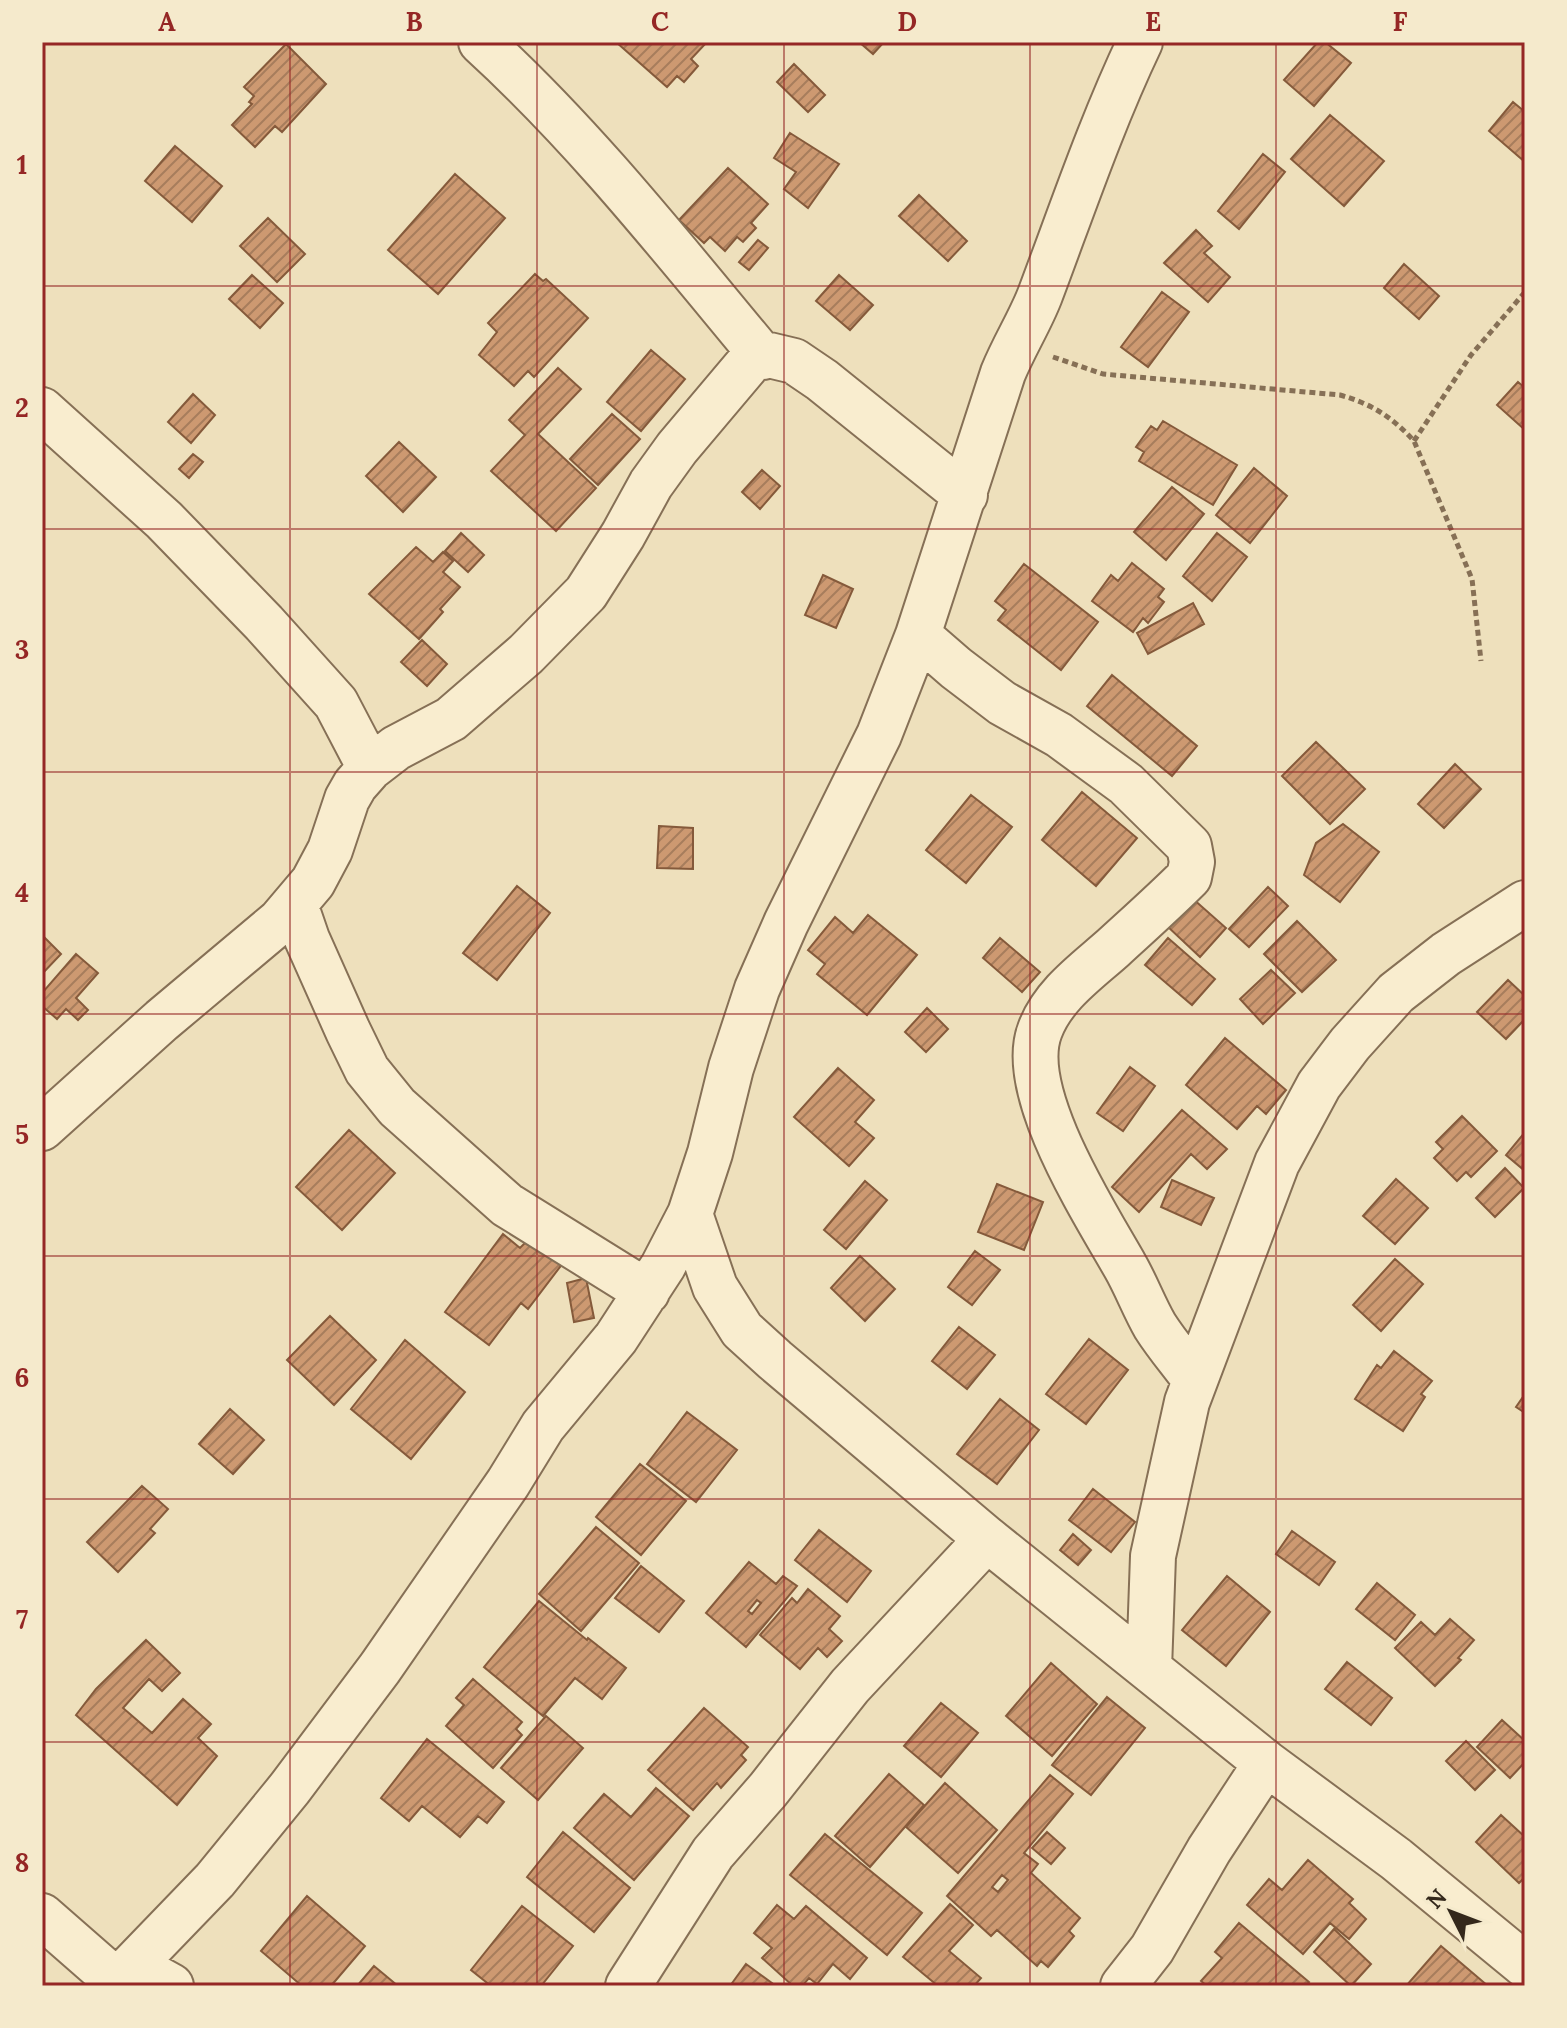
<svg xmlns="http://www.w3.org/2000/svg" width="1567" height="2028" font-family="Lora,serif">
  <style>
    .building { fill: url(#building-hatch); stroke: #855a3b; stroke-width: 2; fill-rule: evenodd }
    .lines { fill: none; stroke-linecap: round; stroke-linejoin: round }
    .minor-casing { stroke: #867056; stroke-width: 48 }
    .path { stroke: #867056; stroke-width: 5; stroke-dasharray: 6 4; stroke-linecap: butt }
    .minor { stroke: #f9edcf; stroke-width: 44 }
    .grid { fill: none; stroke: #952725; stroke-width: 2; stroke-opacity: 0.55 }
    .neatline { fill: none; stroke: #952725; stroke-width: 3 }
    .grid-label { font-size: 26px; text-anchor: middle; font-weight: bold; fill: #952725 }
  </style>
  <defs>
    <pattern id="building-hatch" width="6" height="6" patternUnits="userSpaceOnUse" patternTransform="scale(2)"><rect width="6" height="6" fill="#cd9971"/><path d="M-1 1l2-2M0 6l6-6M5 7l2-2" fill="none" stroke="#a77d5c"/></pattern>
  </defs>
  <rect width="100%" height="100%" fill="#eee0bc"/>
  <path class="building" d="M616,42h91l-16,17 7,7 -14,16 -7,-6 -10,11z
    M859,42h25l-11,12z
    M1318,42h7l26,21 -37,43 -30,-26z
    M286,44l40,40 -44,48 -7,-6 -20,21 -23,-22 20,-21 -3,-2 5,-6 -10,-9z
    M794,64l31,31 -17,17 -31,-30z
    M1513,102l12,10v50l-36,-31z
    M1330,115l54,46 -40,45 -53,-47z
    M790,133l49,31 -31,44 -24,-19 12,-17 -22,-14z
    M175,146l47,40 -30,36 -47,-41z
    M1263,154l22,18 -46,57 -21,-18z
    M728,168l40,36 -17,19 5,5 -13,14 -6,-5 -12,14 -15,-14 -6,6 -25,-23z
    M455,174l50,44 -67,76 -50,-44z
    M919,195l48,46 -19,20 -49,-45z
    M268,218l37,36 -28,28 -37,-36z
    M1196,230l16,16 -8,7 26,24 -22,25 -44,-39z
    M758,240l10,8 -19,22 -10,-8z
    M1404,264l35,32 -20,23 -35,-31z
    M535,274l8,7 3,-2 42,39 -54,59 -6,-6 -14,15 -35,-31 18,-23 -9,-9z
    M252,275l31,28 -23,25 -31,-29z
    M839,275l34,30 -23,25 -34,-29z
    M1162,292l27,20 -41,55 -27,-20z
    M651,350l34,29 -44,52 -34,-29z
    M558,368l23,21 -43,45 58,54 -40,43 -65,-60 34,-36 -16,-15z
    M1518,382l7,6v42l-28,-25z
    M193,394l22,21 -24,28 -23,-21z
    M612,414l28,25 -42,46 -28,-26z
    M1163,421l74,44 -24,40 -74,-44 5,-9 -8,-5 15,-21 6,4z
    M399,442l37,35 -33,35 -37,-36z
    M193,454l10,8 -14,16 -10,-9z
    M1254,468l33,28 -37,47 -34,-28z
    M762,470l18,16 -20,23 -18,-17z
    M1172,487l32,27 -38,46 -32,-28z
    M461,533l23,22 -16,17 -23,-21z
    M1217,533l30,24 -35,44 -29,-25z
    M416,547l17,15 10,-10 10,9 -10,11 17,15 -20,22 3,3 -24,27 -50,-45z
    M1132,563l32,26 -6,8 6,5 -16,21 -5,-5 -10,14 -41,-31 19,-26 7,6z
    M1024,564l74,58 -37,48 -63,-50 8,-10 -11,-9z
    M823,575l30,14 -17,39 -31,-13z
    M1193,603l11,21 -56,30 -11,-21z
    M422,640l25,24 -20,22 -26,-24z
    M1112,675l85,71 -25,30 -85,-70z
    M1316,742l49,47 -35,35 -48,-48z
    M1455,764l26,25 -37,39 -26,-24z
    M1082,792l55,46 -41,48 -54,-46z
    M971,795l41,32 -46,56 -40,-33z
    M1343,824l36,28 -39,50 -36,-27 12,-32z
    M659,826l34,2v41l-36,-1z
    M517,886l33,27 -53,67 -34,-27z
    M1268,887l20,19 -39,41 -20,-18z
    M1192,898l34,30 -26,29 -33,-31z
    M868,915l49,40 -50,60 -50,-41 8,-10 -17,-14 27,-33 18,16z
    M1297,921l39,39 -34,32 -38,-38z
    M42,935l19,19 -19,20z
    M1000,938l40,34 -18,20 -39,-34z
    M1168,938l47,41 -23,26 -47,-40z
    M76,954l22,19 -22,25 12,12 -10,10 -12,-11 -9,10 -15,-13v-13z
    M1271,970l24,23 -32,31 -23,-25z
    M1508,980l17,16v23l-19,20 -29,-27z
    M927,1008l21,21 -22,23 -21,-20z
    M1225,1038l61,52 -20,24 -9,-8 -20,23 -51,-44z
    M1130,1067l25,19 -32,45 -26,-18z
    M838,1068l36,32 -19,22 19,16 -25,28 -55,-49z
    M1182,1110l45,39 -20,20 -16,-15 -52,58 -27,-25z
    M1462,1116l35,35 -26,26 -5,-5 -9,9 -23,-23 9,-9 -7,-7z
    M349,1130l46,43 -53,57 -46,-43z
    M1525,1132v39l-19,-16z
    M1505,1168l19,20 -29,29 -19,-19z
    M1396,1179l32,29 -33,36 -32,-28z
    M1172,1180l42,18 -13,27 -40,-18z
    M865,1181l22,19 -41,49 -22,-19z
    M997,1184l46,18 -19,48 -46,-18z
    M503,1234l17,14 13,-13 30,28 -35,46 -7,-6 -32,42 -44,-33z
    M975,1251l25,19 -28,35 -24,-18z
    M860,1256l35,33 -30,32 -34,-33z
    M1395,1259l28,25 -42,47 -28,-26z
    M586,1278l8,40 -20,4 -7,-39z
    M330,1316l46,44 -42,45 -47,-45z
    M959,1327l36,28 -28,34 -35,-28z
    M1089,1339l39,31 -42,54 -40,-30z
    M405,1340l60,52 -54,67 -60,-50z
    M1394,1351l38,30 -11,13 4,3 -22,34 -48,-32 22,-34 4,3z
    M1525,1394v19l-9,-6z
    M1000,1399l39,31 -42,54 -40,-30z
    M230,1409l34,31 -31,34 -34,-30z
    M687,1412l50,38 -41,52 -49,-38z
    M640,1464l46,37 -45,54 -45,-38z
    M142,1486l26,23 -18,20 5,4 -37,39 -31,-30z
    M1093,1489l42,33 -24,30 -42,-32z
    M596,1527l43,36 -58,68 -42,-37z
    M819,1530l52,41 -24,31 -52,-42z
    M1292,1531l43,31 -16,23 -43,-31z
    M1073,1534l18,16 -13,15 -18,-15z
    M749,1562l27,22 7,-8 14,10 -51,61 -40,-34zM757,1600l4,3 -9,11 -4,-3z
    M641,1566l43,35 -25,31 -44,-34z
    M1227,1576l43,36 -44,54 -44,-36z
    M1377,1583l38,32 -20,25 -39,-31z
    M808,1589l32,27 -11,13 13,12 -15,16 -9,-9 -18,21 -40,-34 32,-37 5,5z
    M539,1601l48,39 1,-2 38,30 -24,31 -27,-21 -32,38 -59,-49z
    M1450,1619l24,21 -16,18 3,2 -26,26 -40,-38 26,-26 14,13z
    M146,1640l34,33 -18,18 -13,-12 -26,29 29,25 31,-34 28,25 -13,14 19,18 -40,49 -101,-90 20,-26z
    M1347,1662l45,36 -21,27 -46,-36z
    M1051,1663l46,41 -45,52 -46,-40z
    M473,1679l49,43 -6,7 6,6 -29,33 -47,-42 18,-21 -8,-7z
    M1107,1697l38,31 -54,67 -39,-30z
    M941,1703l37,30 -37,44 -37,-31z
    M704,1708l44,39 -7,8 5,5 -25,28 -4,-5 -24,27 -45,-40z
    M546,1716l37,32 -45,52 -37,-32z
    M1502,1720l23,21v21l-15,16 -33,-31z
    M427,1739l77,63 -17,21 -9,-7 -18,21 -38,-31 -13,15 -28,-23z
    M1466,1741l29,29 -20,20 -29,-29z
    M889,1774l35,31 -54,62 -35,-31z
    M1050,1775l23,19 -49,59 14,11 -7,9 49,45 -11,13 5,5 -26,31 -7,-6 -4,5 -40,-36 -6,6 -44,-40zM1002,1875l6,5 -10,12 -6,-5z
    M945,1783l52,47 -39,43 -52,-46z
    M656,1788l33,28 -55,64 -60,-52 30,-34 27,23z
    M1501,1815l24,22v40l-6,6 -43,-41z
    M563,1832l67,56 -36,44 -67,-55z
    M1047,1832l18,16 -14,16 -19,-16z
    M825,1834l97,79 -35,42 -97,-80z
    M1308,1860l45,39 -4,4 17,16 -17,20 -19,-16 -27,31 -56,-49 22,-26 13,11z
    M307,1896l58,50 -34,40h-29l-41,-35z
    M950,1904l23,21 -24,26 32,27 -7,8h-36l-35,-29z
    M777,1905l17,14 12,-13 61,52 -17,21 -17,-15 -16,20 -8,-6 -7,8h-9l-31,-28 10,-10 -18,-15z
    M522,1906l51,40 -32,40h-50l-20,-16z
    M1239,1923l70,59 -4,4h-98l-6,-5 21,-23 -7,-6z
    M1334,1929l37,35 -20,22 -37,-34z
    M1441,1946l47,40h-82z
    M746,1964l30,22h-46z
    M374,1966l24,20h-41z"/>
  <g class="lines">
    <g class="minor-casing">
      <path id="minor" d="M481,42c104,95 192,207 282,315
        M42,410l122,110 100,103 72,80 34,65
        M918,635l38,33 46,35 57,32 67,49 63,62 3,16 -3,15c-25,25 -51,48 -76,71 -27,24 -60,47 -73,82 -24,61 55,183 85,236 11,19 19,41 30,60 12,19 27,36 40,54
        M295,904l12,35 41,92 19,39 30,37 110,98 140,87
        M42,1128l120,-108 118,-99 33,-39 17,-32 17,-51 8,-14 15,-17 26,-20 55,-29 75,-65 60,-61 37,-58 28,-51 26,-36 75,-89 17,-4 25,6 28,19 143,115
        M690,1214l25,73 27,43 33,30 212,179 279,224 130,96 129,106
        M1149,1669l4,-113 34,-154 90,-239 42,-78 31,-41 46,-51 50,-39 79,-51
        M42,1916l80,70
        M133,1965l38,21
        M122,1986l11,-21 82,-85 75,-92 90,-120 128,-185 35,-57 73,-88 47,-72 27,-52 20,-61 21,-85 26,-79 29,-66 93,-188 39,-100 85,-262c11,-27 27,-52 37,-78 32,-85 61,-171 100,-253
        M628,1986l85,-133 55,-63 82,-104 137,-147
        M1123,1986l29,-37 57,-99 57,-87"/>
    </g>
    <path class="path" d="M1053,357l50,17 237,21c32,9 52,22 74,46l58,138 9,82
      M1414,441l57,-86 54,-63"/>
    <use href="#minor" class="minor"/>
  </g>
  <path class="grid" d="M290,42v1944M537,42v1944M784,42v1944M1030,42v1944M1276,42v1944M42,286h1483M42,529h1483M42,772h1483M42,1014h1483M42,1256h1483M42,1499h1483M42,1742h1483"/>
  <rect width="1567" height="2028" fill="none" stroke="#f5eacc" stroke-width="88"/>
  <g transform="translate(1451 1912) rotate(312)" stroke="#f5eacc" stroke-width="6" paint-order="stroke">
  <path d="M0-6L14 30L0 20L-14 30Z" fill="#34281b"/>
  <text y="-12" font-size="22" font-weight="bold" text-anchor="middle" fill="#34281b">N</text>
  </g>
  <rect x="44" y="44" width="1479" height="1940" class="neatline"/>
  <g class="grid-label">
    <text x="167" y="31">A</text>
    <text x="414" y="31">B</text>
    <text x="660" y="31">C</text>
    <text x="907" y="31">D</text>
    <text x="1153" y="31">E</text>
    <text x="1400" y="31">F</text>
    <text x="22" y="174">1</text>
    <text x="22" y="417">2</text>
    <text x="22" y="659">3</text>
    <text x="22" y="902">4</text>
    <text x="22" y="1144">5</text>
    <text x="22" y="1387">6</text>
    <text x="22" y="1629">7</text>
    <text x="22" y="1872">8</text>
  </g>
</svg>
